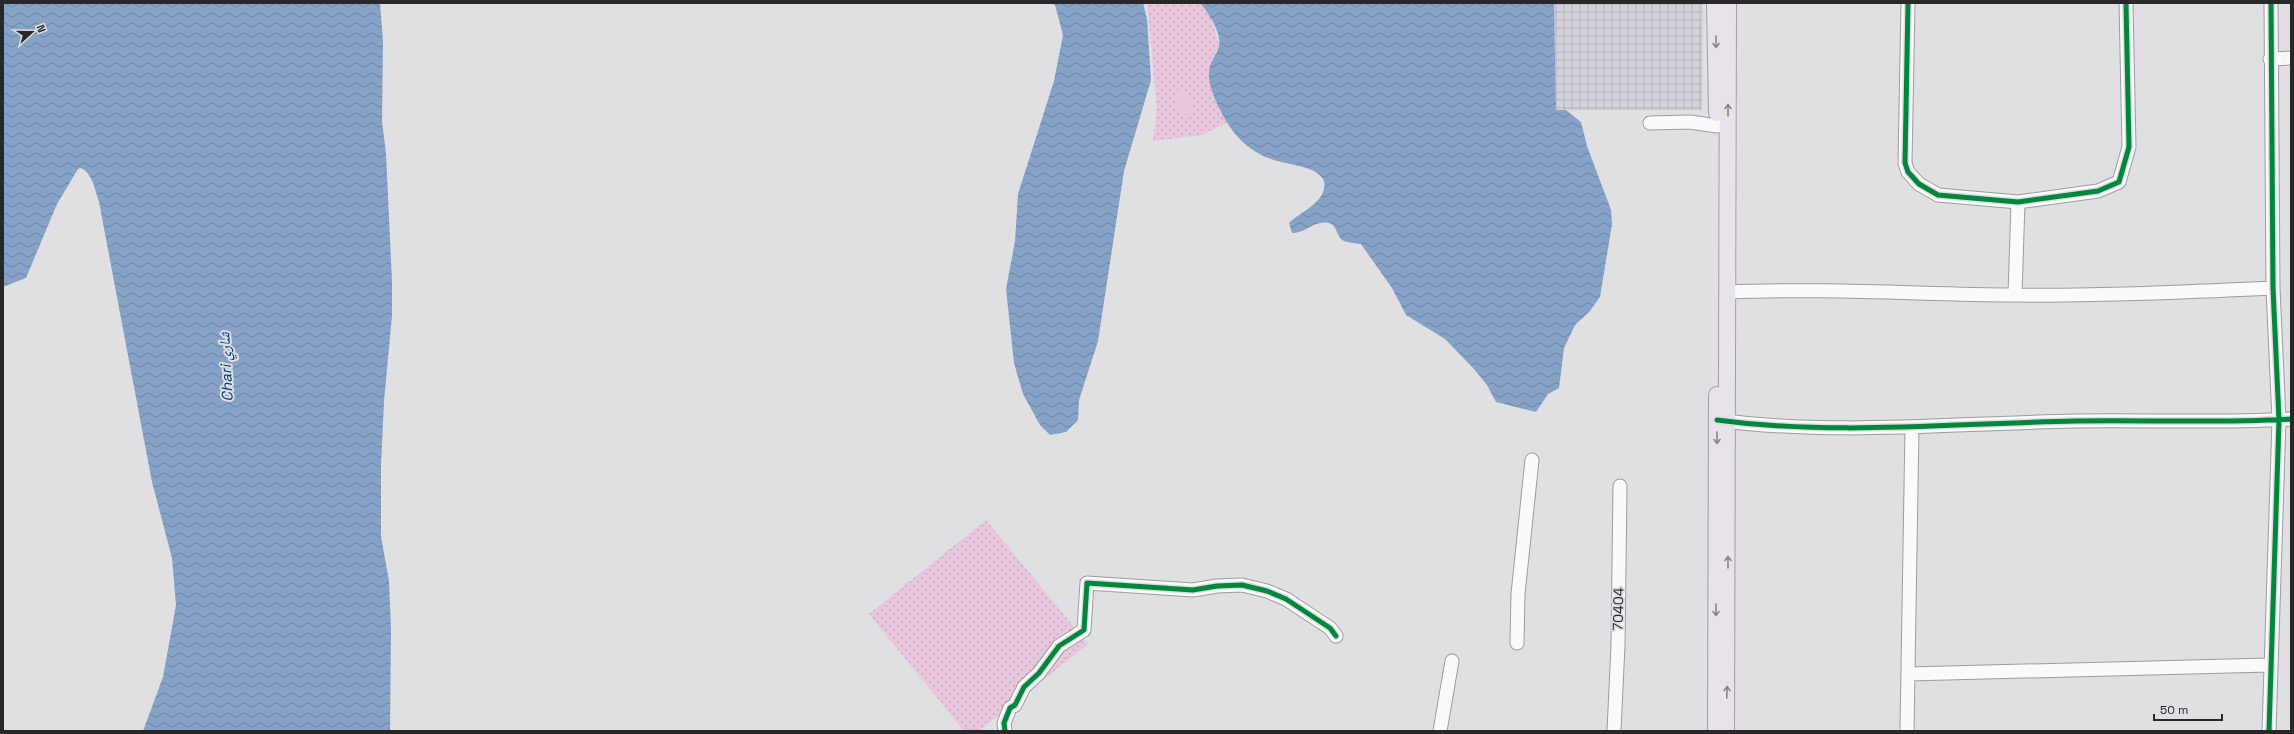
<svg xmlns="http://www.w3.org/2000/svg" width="2294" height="734" font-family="'Space Grotesk','Noto Naskh Arabic',sans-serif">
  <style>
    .industrial { fill: url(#industrial-grid) }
    .grass { fill: url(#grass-dots) }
    .green { fill: #e8c6dc }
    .water { fill: url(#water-waves) }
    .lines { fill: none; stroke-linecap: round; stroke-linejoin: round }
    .minor-casing { stroke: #9d9c9f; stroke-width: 15 }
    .major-casing { stroke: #a79caa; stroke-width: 18 }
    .minor { stroke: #fafafb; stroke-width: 13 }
    .major { stroke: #e8e2ea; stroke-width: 16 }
    .cycleway-casing { stroke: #dfdee3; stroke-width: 8 }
    .cycleway { stroke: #00873e; stroke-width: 5 }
    .oneway { stroke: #88858a }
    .labels { text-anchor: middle; stroke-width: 4; stroke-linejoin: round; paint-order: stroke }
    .street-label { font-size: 14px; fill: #28282a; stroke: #dfdee3 }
    .water-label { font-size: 15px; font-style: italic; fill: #003a79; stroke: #dfdee3 }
  </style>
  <defs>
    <pattern id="industrial-grid" width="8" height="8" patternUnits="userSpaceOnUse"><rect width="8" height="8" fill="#d3d1d9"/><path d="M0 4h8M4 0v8" fill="none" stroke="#b5b3ba"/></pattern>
    <pattern id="grass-dots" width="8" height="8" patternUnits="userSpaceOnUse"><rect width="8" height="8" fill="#e8c6dc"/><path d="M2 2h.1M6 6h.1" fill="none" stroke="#c7aabd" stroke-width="1.8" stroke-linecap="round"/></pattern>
    <pattern id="water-waves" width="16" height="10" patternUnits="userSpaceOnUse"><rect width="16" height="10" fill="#86a2c7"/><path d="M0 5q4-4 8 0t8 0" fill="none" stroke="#6e84a2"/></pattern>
  </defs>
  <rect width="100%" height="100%" fill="#e0dfe2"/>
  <path class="industrial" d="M1554,3h149l-1,107h-146z"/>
  <path class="grass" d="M1147,3h53l11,12 8,30 -10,26 5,26 13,26 -25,12 -49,6 4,-32z
    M986,520l102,124 -109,87h-15l-95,-117z"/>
  <path class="green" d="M1181,89l11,11 2,11 -3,4c-14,1 -17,-12 -14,-24z"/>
  <path class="water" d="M3,3h377l3,38 -1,81 4,31 6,129v34l-8,85 -3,64v71l8,45 2,48 -1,102h-247l20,-54 13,-72 -4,-47 -20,-76 -53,-280c-4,-12 -6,-28 -18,-34l-3,1 -21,35 -31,74 -23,9z
    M1050,3h93l4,16 4,61 -27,91 -26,170 -19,59 -1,20 -12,12 -16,3 -10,-10 -17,-31 -9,-31 -8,-74 9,-48 3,-47 36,-113 9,-46 -8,-30z
    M1200,3h354l2,107h10l15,12 6,24 24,64 1,14 -12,73 -11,15 -14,13 -11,23 -5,40 -11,6 -12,18 -40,-10 -9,-17 -13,-16 -29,-30 -39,-24 -14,-27 -31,-44c-6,-1 -14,-1 -19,-4 -6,-5 -5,-15 -13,-17 -16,-3 -24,11 -37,10l-3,-10c10,-10 31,-18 35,-34 6,-23 -39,-24 -53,-30 -7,-2 -15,-7 -21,-11 -17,-12 -27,-31 -35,-49 -3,-7 -7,-20 -6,-27 0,-9 8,-17 10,-26 3,-13 -11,-34 -19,-43z"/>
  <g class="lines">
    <g class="minor-casing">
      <path id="minor" d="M1908,3l-3,160 3,9 11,12 19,11 80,7 80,-11 21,-9 10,-35 -3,-144
        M2270,59l21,-1
        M1650,123l40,-1 27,4
        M1727,292c95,-4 191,2 287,3 87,1 173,-3 259,-7
        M2015,295l3,-93
        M1717,420c119,16 240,3 359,1 72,-1 144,2 215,-2
        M1517,643l1,-49 14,-134
        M1908,674l361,-9
        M1005,731l-1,-8 6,-15 5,-3 9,-18 15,-14 20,-27 25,-16 3,-47 106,7 24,-4 25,-1 25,6 19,8 44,29 6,8
        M1440,731l12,-70
        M1614,731l4,-86 2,-159
        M1907,731l5,-304
        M2269,731l10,-311 -6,-132 -2,-285"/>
    </g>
    <g class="major-casing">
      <path id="major" d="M1715,3l2,110
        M1716,731l1,-336
        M1726,731l2,-728"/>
    </g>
    <use href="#minor" class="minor"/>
    <use href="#major" class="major"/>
    <g class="cycleway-casing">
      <path id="cycleway" d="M1908,3l-3,160 3,9 11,12 19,11 80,7 80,-11 21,-9 10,-35 -3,-144
        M1717,420c119,16 240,3 359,1 72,-1 144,2 215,-2
        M1005,731l-1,-8 6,-15 5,-3 9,-18 15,-14 20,-27 25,-16 3,-47 106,7 24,-4 25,-1 25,6 19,8 44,29 6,8
        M2269,731l10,-311 -6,-132 -2,-285"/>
    </g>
    <use href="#cycleway" class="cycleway"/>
  </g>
  <defs><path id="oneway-shaft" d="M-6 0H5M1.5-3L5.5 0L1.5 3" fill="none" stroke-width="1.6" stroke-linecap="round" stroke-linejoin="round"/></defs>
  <g class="oneway">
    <use href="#oneway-shaft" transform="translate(1716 42) rotate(89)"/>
    <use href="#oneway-shaft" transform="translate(1728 110) rotate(-90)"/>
    <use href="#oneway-shaft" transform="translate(1717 438) rotate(90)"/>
    <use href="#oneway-shaft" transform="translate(1728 562) rotate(-90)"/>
    <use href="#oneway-shaft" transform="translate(1716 610) rotate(90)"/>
    <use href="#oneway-shaft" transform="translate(1727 692) rotate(-88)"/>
  </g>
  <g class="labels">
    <g class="street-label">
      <text transform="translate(1618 609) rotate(-89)" y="5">70404</text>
    </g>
    <g class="water-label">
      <text transform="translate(226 367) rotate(-93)" y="5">Chari شاري</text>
    </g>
  </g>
  <rect width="2294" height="734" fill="none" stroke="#28282a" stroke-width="8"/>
  <g transform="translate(32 32) rotate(69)" stroke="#dfdee3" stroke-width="3" paint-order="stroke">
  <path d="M0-3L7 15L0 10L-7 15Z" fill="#28282a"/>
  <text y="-6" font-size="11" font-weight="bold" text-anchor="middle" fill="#28282a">N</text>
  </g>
  <path d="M2154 714v6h68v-6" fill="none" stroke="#28282a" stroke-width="2"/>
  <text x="2160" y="714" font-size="12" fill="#28282a" stroke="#dfdee3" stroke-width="3" paint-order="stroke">50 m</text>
</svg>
